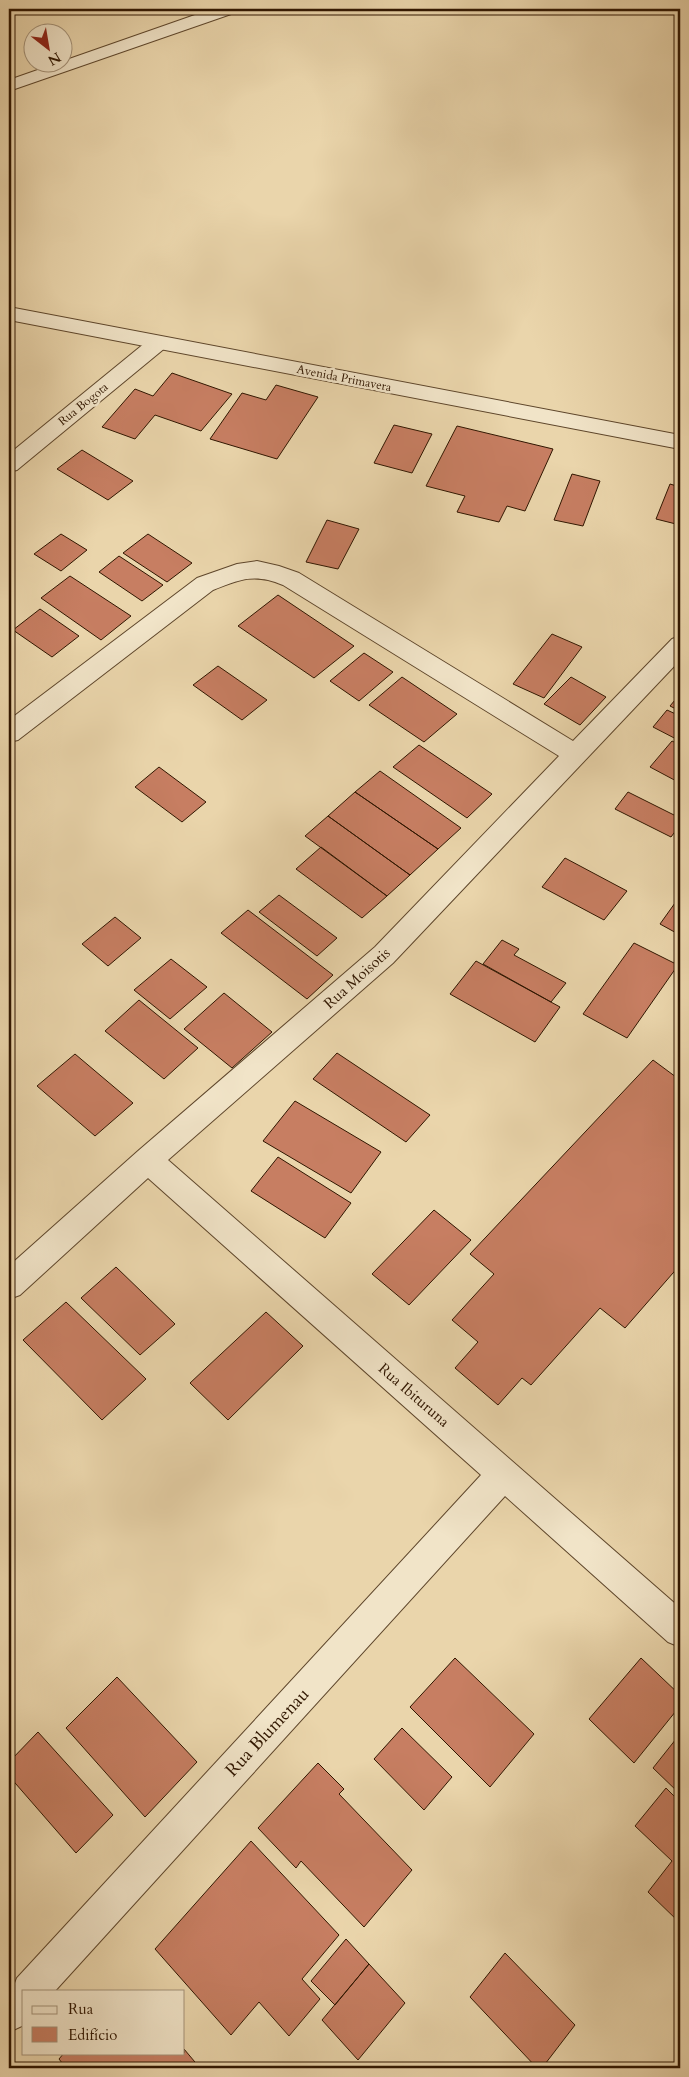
<svg xmlns="http://www.w3.org/2000/svg" width="689" height="2077" font-family="Cardo,serif">
  <style>
    .building { fill: #c77e62; stroke: #301600 }
    .lines { fill: none; stroke-linecap: round; stroke-linejoin: round }
    .minor-casing { stroke: #5e462b; stroke-width: 2 }
    .tertiary-casing { stroke: #5e462b; stroke-width: 2 }
    .minor { fill: #f1e4c8; fill-rule: evenodd }
    .tertiary { fill: #f1e4c8; fill-rule: evenodd }
    .labels { text-anchor: middle; stroke-width: 5; stroke-linejoin: round; paint-order: stroke }
    .far-street-label { font-size: 12px; fill: #301600; stroke: #f1e4c8 }
    .street-label { font-size: 15px; fill: #301600; stroke: #f1e4c8 }
    .near-street-label { font-size: 18px; fill: #301600; stroke: #f1e4c8 }
  </style>
  <rect width="100%" height="100%" fill="#ead5ab"/>
  <filter id="stains"><feTurbulence type="fractalNoise" baseFrequency=".004" numOctaves="4"/><feColorMatrix values="0 0 0 0 .2 0 0 0 0 .09 0 0 0 0 .02 0 0 0 .5 -.17"/></filter>
  <radialGradient id="worn" r=".72"><stop offset=".6" stop-color="#630" stop-opacity="0"/><stop offset="1" stop-color="#630" stop-opacity=".3"/></radialGradient>
  <path class="building" d="M172,373l60,21 -31,37 -46,-16 -20,24 -33,-12 33,-38 18,7z
    M276,385l42,12 -41,62 -67,-20 32,-46 24,7z
    M394,425l38,9 -20,39 -38,-10z
    M457,426l96,23 -28,62 -18,-5 -8,16 -42,-10 8,-16 -39,-10z
    M82,450l51,31 -25,19 -51,-31z
    M572,474l28,7 -17,45 -29,-6z
    M670,484l10,3v38l-24,-6z
    M327,520l32,9 -21,40 -32,-7z
    M61,534l26,16 -26,21 -27,-17z
    M148,534l44,29 -25,19 -44,-29z
    M119,556l44,29 -21,16 -43,-29z
    M70,576l61,40 -30,24 -60,-42z
    M278,595l76,51 -40,32 -76,-52z
    M40,609l39,27 -27,21 -39,-27z
    M552,634l30,13 -38,51 -31,-14z
    M364,653l29,19 -34,29 -29,-20z
    M218,666l49,34 -25,20 -49,-35z
    M402,677l55,37 -33,28 -55,-37z
    M571,677l35,20 -26,28 -36,-21z
    M680,694v17l-10,-5z
    M667,710l13,6v25l-27,-14z
    M672,741l8,4v38l-30,-16z
    M419,745l73,49 -25,24 -74,-51z
    M159,767l47,35 -24,20 -47,-35z
    M380,771l81,57 -23,21 -83,-57z
    M355,792l83,57 -28,26 -82,-59z
    M628,792l52,26v7l-9,12 -56,-28z
    M328,816l82,59 -23,21 -82,-60z
    M321,847l66,49 -25,22 -66,-49z
    M565,858l62,33 -23,29 -62,-33z
    M279,895l58,43 -20,18 -58,-44z
    M675,903l5,2v30l-20,-11z
    M248,910l85,65 -26,24 -86,-66z
    M115,917l26,21 -33,28 -26,-22z
    M502,940l17,9 -5,6 52,28 -15,19 -68,-38z
    M634,943l44,22 -51,73 -44,-24z
    M171,959l36,28 -37,32 -36,-29z
    M476,961l84,46 -25,35 -85,-48z
    M224,993l48,39 -40,36 -48,-39z
    M139,1000l59,48 -34,31 -59,-48z
    M337,1053l93,62 -24,27 -93,-63z
    M75,1054l58,49 -38,33 -58,-50z
    M653,1060l27,20v185l-55,63 -25,-20 -69,77 -9,-7 -24,27 -43,-37 23,-26 -26,-22 42,-46 -24,-20z
    M295,1101l86,51 -30,41 -88,-52z
    M278,1157l73,46 -26,35 -74,-47z
    M434,1210l37,30 -62,65 -37,-31z
    M116,1267l59,57 -35,31 -59,-57z
    M66,1302l80,77 -44,41 -79,-80z
    M266,1312l37,34 -75,74 -38,-37z
    M455,1658l79,76 -44,53 -80,-80z
    M641,1658l39,37v11l-46,57 -45,-44z
    M117,1677l80,85 -52,55 -79,-89z
    M402,1728l50,49 -28,33 -50,-51z
    M38,1732l75,83 -37,38 -67,-77v-14z
    M680,1734v60l-27,-26z
    M318,1763l26,26 -5,5 73,76 -48,57 -63,-66 -5,7 -38,-40z
    M666,1788l14,14v121l-32,-31 24,-31 -37,-35z
    M251,1841l88,94 -37,44 18,20 -31,37 -30,-34 -28,33 -76,-86z
    M346,1939l23,25 -34,41 -24,-24z
    M505,1953l70,72 -33,43h-5l-67,-71z
    M369,1964l36,39 -47,57 -36,-40z
    M184,2049l16,19h-134l-7,-9 5,-6h120z"/>
  <g class="lines">
    <g class="minor-casing">
      <path id="minor" d="M212,9h25l-3,4 -225,78v-11z
        M158,336l7,2 3,5 -3,5 -148,122 -8,2v-18l142,-116z
        M257,561l22,5 20,7 274,168 99,-102 8,-3v24l-287,303 -225,197 512,448v39l-12,-5 -163,-146 -450,495h-31v34l-15,7v-45l6,-4 2,-5 464,-503 -333,-297 -128,117 -11,4v-33l129,-115 237,-204 184,-191 -276,-171c-28,-12 -43,-6 -70,5l-195,150 -9,2v-22l188,-142 40,-14z"/>
    </g>
    <g class="tertiary-casing">
      <path id="tertiary" d="M9,307l671,128v14l-671,-129z"/>
    </g>
    <use href="#minor" class="minor"/>
    <use href="#tertiary" class="tertiary"/>
  </g>
  <g class="labels">
    <g class="far-street-label">
      <text transform="translate(344 378) rotate(11)" y="4">Avenida Primavera</text>
      <text transform="translate(83 404) rotate(-39)" y="4">Rua Bogota</text>
    </g>
    <g class="street-label">
      <text transform="translate(357 978) rotate(-42)" y="5">Rua Moisotis</text>
      <text transform="translate(414 1395) rotate(41)" y="5">Rua Ibituruna</text>
    </g>
    <g class="near-street-label">
      <text transform="translate(267 1732) rotate(-47)" y="6">Rua Blumenau</text>
    </g>
  </g>
  <rect width="689" height="2077" fill="none" stroke="#ead5ab" stroke-width="30"/>
  <rect x="10" y="10" width="669" height="2057" fill="none" stroke="#301600" stroke-width="2.5"/>
  <rect x="15" y="15" width="659" height="2047" fill="none" stroke="#301600"/>
  <rect x="22" y="1990" width="162" height="65" fill="#f1e4c8" stroke="#a49278"/>
  <rect x="32" y="2006" width="25" height="8" fill="#f1e4c8" stroke="#a49278"/>
  <text x="68" y="2014" font-size="15" fill="#301600">Rua</text>
  <rect x="32" y="2027" width="25" height="15" fill="#c77e62" stroke="#a49278"/>
  <text x="68" y="2040" font-size="15" fill="#301600">Edifício</text>
  <g transform="translate(48 48) rotate(149)"><circle r="24" fill="#f1e4c8" stroke="#a49278"/>
  <path d="M0-4L9 19L0 12L-9 19Z" fill="#8f2418"/>
  <text y="-8" font-size="14" font-weight="bold" text-anchor="middle" fill="#301600">N</text>
  </g>
  <rect width="100%" height="100%" filter="url(#stains)"/>
  <rect width="100%" height="100%" fill="url(#worn)"/>
</svg>
